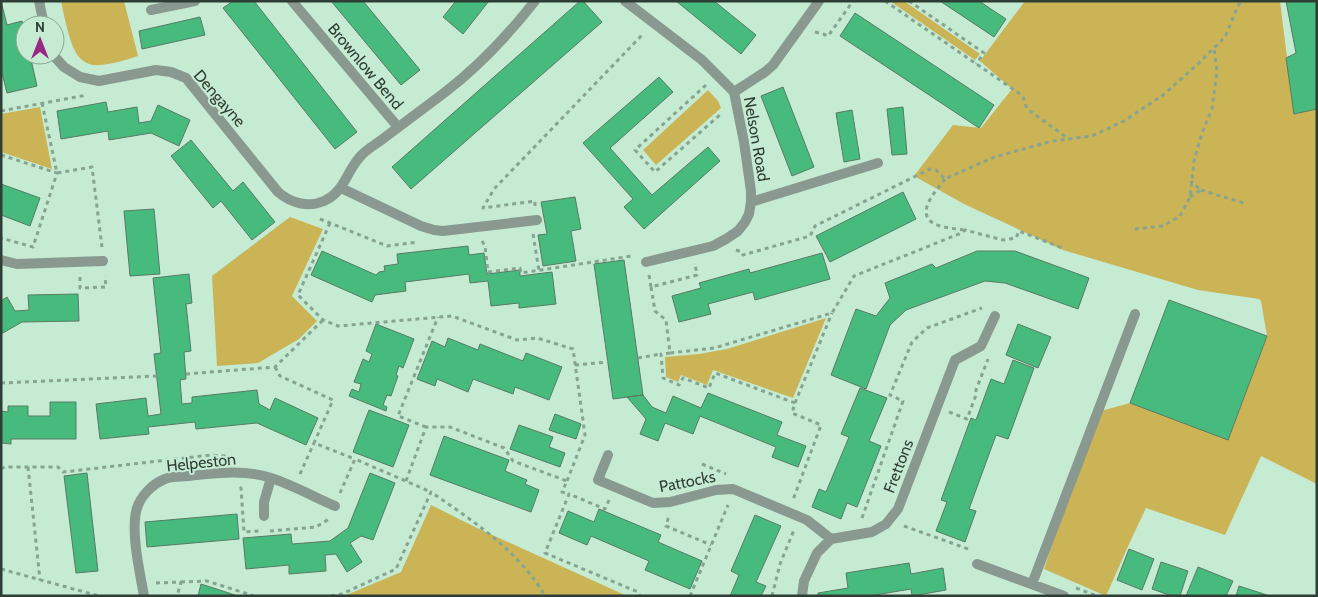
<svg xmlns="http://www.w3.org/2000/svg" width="1318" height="597" font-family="Cabin,sans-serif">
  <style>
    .green { fill: #cab456 }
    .building { fill: #47bb7d; stroke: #587a65 }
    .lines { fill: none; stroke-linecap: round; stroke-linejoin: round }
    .path { stroke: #87a391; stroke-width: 3; stroke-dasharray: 4 4; stroke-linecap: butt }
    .minor { stroke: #8a998f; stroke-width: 10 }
    .labels { text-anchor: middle; stroke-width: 4; stroke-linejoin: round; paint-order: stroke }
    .street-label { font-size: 16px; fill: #2f3e34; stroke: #c6ebd3 }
  </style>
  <rect width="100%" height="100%" fill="#c6ebd3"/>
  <path class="green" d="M61,1h63l14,55c-12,4 -25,8 -38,9 -8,1 -16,-2 -21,-8 -9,-10 -15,-42 -18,-56z
    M890,1h14l76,53 -5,6z
    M1025,1h255l14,113 23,-5v375l-56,-28 -36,79 -79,-27 -17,36 -23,52 -62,-27 53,-157 33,-9 98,37 39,-104 -6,-35 -2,-2 -61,-9 -135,-40 -99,-46 -50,-28 39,-51 28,3 31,-39 -32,-28z
    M708,90l10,11 3,7 -65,57 -13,-15z
    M40,107l12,62 -51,-17v-38z
    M290,217l33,12 -31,67 25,25 -18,18 -41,24 -41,3 -5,-90z
    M826,318l-33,80 -80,-28 -6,15 -26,-10 -3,7 -12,-5 -1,-20 34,-3 28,-5z
    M431,505l44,22 152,69h-283l57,-24z"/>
  <path class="building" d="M1,1l6,24 15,-4 3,14v20h5l7,31 -30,7 -6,-24z
    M233,1h21l103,131 -22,17 -112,-141z
    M331,1h32l57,69 -19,15z
    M456,1h33l-26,33 -20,-17z
    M580,1h3l19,21 -191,167 -19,-22z
    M676,1h38l42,34 -15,19z
    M940,1h39l27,18 -12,18z
    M1286,1h31v108l-23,5 -8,-56 10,-5z
    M855,13l139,92 -15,23 -139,-92z
    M200,17l5,18 -63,14 -3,-18z
    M659,77l14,15 -63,56 42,47 56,-48 12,14 -76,68 -20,-22 9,-8 -50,-56z
    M783,87l31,80 -22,9 -31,-80z
    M106,102l2,10 29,-5 2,16 12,-2 7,-16 32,15 -11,26 -28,-13 -42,7 -1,-9 -47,8 -4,-28z
    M903,107l4,47 -15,1 -5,-46z
    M852,110l8,49 -16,3 -8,-49z
    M191,140l42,51 10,-9 32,40 -23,18 -31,-39 -8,7 -42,-52z
    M1,184l39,14 -10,28 -29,-11z
    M903,192l13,27 -86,43 -14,-26z
    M575,197l6,32 -10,2 5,30 -33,5 -5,-31 9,-1 -6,-32z
    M154,209l6,65 -30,2 -6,-65z
    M468,246l1,9 15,-2 3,21 33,-4v6l32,-4 4,32 -37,4v-5l-28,3 -3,-25 -18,2 -1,-9 -64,8 1,9 -31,4 -3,7 -61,-27 11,-24 54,24 3,-3 6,-1 -1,-5 14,-2 -1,-10z
    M977,251h38l74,27 -11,31 -73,-26 -20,-2 -79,29 -16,15 -24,64 -35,-14 25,-66 20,7 14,-18 -5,-15 47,-19 4,4z
    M822,253l8,26 -75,21 -2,-8 -45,12 3,10 -32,8 -7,-26 29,-8 -2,-5 50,-14 1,4z
    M624,260l19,135 -30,4 -19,-135z
    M189,274l3,29 -6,1 5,47 -7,1 2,27 -6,1 2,24 10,-1v-6l65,-7 2,14 11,6 5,-12 43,20 -12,27 -49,-22 -61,6 -1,-7 -47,5 1,7 -49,5 -4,-35 50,-6 2,18 13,-2 -7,-60 7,-1 -8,-75z
    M78,294l1,27 -57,1 -21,12v-33l6,-4 8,14 14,-1 -1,-15z
    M1169,300l98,36 -39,104 -98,-37z
    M376,324l38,15 -11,29 -4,-2 -3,9 2,1 -7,20 -4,-1 -4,10 4,2 -1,4 -37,-15 3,-7 7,3 2,-8 -7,-2 9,-23 6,3 3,-8 -6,-3z
    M1018,324l33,13 -13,31 -32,-13z
    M448,338l30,12 2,-6 43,17 3,-8 36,14 -13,33 -34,-13 -2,7 -40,-15 -5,13 -31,-13 -2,7 -18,-7 15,-38 13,6z
    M1013,360l21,8 -26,71 -12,-4 -27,74 7,2 -11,31 -29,-11 11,-29 -6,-2 30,-82 5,2 15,-41 13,5z
    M860,388l27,10 -18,43 12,5 -24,61 -10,-4 -6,16 -29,-12 7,-18 7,3 23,-55 -8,-3z
    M708,393l74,29 -5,13 29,11 -8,21 -26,-10 4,-10 -76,-31 -7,18 -28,-11 -7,18 -18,-7 6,-15 -19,-22 16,-2 9,12 14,6 7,-17 28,12z
    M50,402h26v37h-65v5l-10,-1v-32l7,1v-6h20v10h22z
    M369,410l40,15 -16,42 -40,-15z
    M555,414l26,10 -5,15 -27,-9z
    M519,425l34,12 -4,10 16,6 -5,14 -50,-18z
    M444,436l65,24 -4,11 22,9 -2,4 14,6 -8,22 -101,-37z
    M87,473l11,98 -22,2 -12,-97z
    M370,473l25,10 -22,57 -12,-4 -11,7 12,19 -15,10 -11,-18 -11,1 1,16 -37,3v-9l-43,4 -3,-31 48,-4 1,10 38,-3 18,-13z
    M599,509l62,26 -3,7 44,19 -12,28 -45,-19 4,-9 -58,-25 -4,9 -28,-12 9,-22 26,11z
    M237,514l2,25 -92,8 -2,-25z
    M755,515l26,11 -25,56 10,4 -5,10h-31l9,-21 -8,-4z
    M1129,549l25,10 -12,31 -25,-10z
    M1161,562l27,9 -8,25h-8l-20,-7z
    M909,563l2,11 32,-6 3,22 -34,6 -1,-7 -42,7h-51v-3l30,-5 -2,-15z
    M1198,567l35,14 -7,15h-40z
    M201,584l34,11 -1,1h-36z
    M1239,586l28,9v1h-31z"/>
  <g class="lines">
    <path class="path" d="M885,1l138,95 4,13 42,30
      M909,1l75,52 -8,11
      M815,32l8,2 5,2 25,-35
      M706,85l-71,65 20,22 67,-59
      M42,103l15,70 35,-6 10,80
      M1,111l86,-16
      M1,155l56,18 -24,74 -32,-9
      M945,179c-10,13 -34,38 -5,47 8,2 16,3 24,4
      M1201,190l46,14
      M1190,197l11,-7 -10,-9
      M535,206v-5l-52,7 11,-19 150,-156
      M320,219l67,27 31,-4
      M330,223l-32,72 25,25 15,6 114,-10 65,24 20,-2 36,11 12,86 -18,46
      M1135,229l28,-3 17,-10 10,-19 4,-36 8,-28 10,-24 5,-38 -3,-23
      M533,234l6,37
      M482,241l3,5 3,26 32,-4 1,5 111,-17
      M736,250l6,2 1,3 67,-19 5,-10 115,-57 6,1 9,9 49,-22 59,-16 39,-5 32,-15 39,-26 35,-31 23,-23 5,-6 11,-27 4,-7
      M649,275l2,12 46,-12 -2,-11
      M80,277v11l26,-1 -1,-11
      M651,287l4,24 11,9 4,33 44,-5 118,-35 22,-37 105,-42 6,-4 38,10 13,-2 3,-7 46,18
      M670,353l-9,1 2,24 16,7 4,-7 26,10 6,-15 80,30 -3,10 29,12 -28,75
      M638,358l23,-4
      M575,365l33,-3
      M275,367l5,9 53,24 -19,43 41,16
      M186,374l89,-7 48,-47
      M1,383l156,-7
      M795,403l37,-90
      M949,412l18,7 9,-24v-5l12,-31
      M426,427l-28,-11 40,-99
      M702,464l24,10
      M28,467l12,113
      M1,469l4,-2h53l5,5 148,-17 15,1
      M300,474l14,-31
      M406,481l20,-54h24l54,21 9,13 54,20 -5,11 7,2
      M240,487l1,1 3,44 15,-1
      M340,493l15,-34 76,33
      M609,500l-4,9 -36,-15 -24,59 93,39 2,4
      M862,518l41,-117 -13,-6 22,-53 15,-14 55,-20
      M667,519h1l-2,7 45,19
      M904,526l67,24
      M270,531l46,-4 13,-8
      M1,569l98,27
      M181,582l26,-1 47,15
      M156,583l25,-1 -4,14
      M1076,588l21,8
      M331,596l11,-2 54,-25 35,-77c42,29 88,59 114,104
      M690,596l38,-91
      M772,596l8,-32 14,-34"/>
    <path class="minor" d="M39,1l5,24
      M292,1l106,126
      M625,1l77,59 32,32 10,50 7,49v11l-2,12 -4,8 -7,9 -12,8 -13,7 -67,16
      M151,10l44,-9
      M53,55l11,12 16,10 19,4 57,-11 15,2 15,6 92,114c13,11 30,16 46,9 20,-9 22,-28 35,-43 5,-7 14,-12 21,-17 21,-16 43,-32 64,-48 33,-25 65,-59 91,-92
      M734,92l31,-20 8,-7 46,-64
      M341,188l80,38 13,4 9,1 94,-11
      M751,202l127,-39
      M1,260l16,4 86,-3
      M608,455l-10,25 55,23 17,-1 46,-12 17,-1 74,31 24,19
      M264,516v-14l7,-24
      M977,564l87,32
      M1032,584l103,-270
      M144,596c-4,-23 -14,-66 -7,-88 4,-12 15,-24 28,-29 7,-3 16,-2 23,-3 28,-3 56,-7 83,2 22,7 43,19 64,28
      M802,596l2,-15 13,-28 14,-14 41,-7 14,-8 12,-15 57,-149 26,-14 14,-30"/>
  </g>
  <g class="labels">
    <g class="street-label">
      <text transform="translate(366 66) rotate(50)" y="6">Brownlow Bend</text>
      <text transform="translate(220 98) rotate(49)" y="6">Dengayne</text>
      <text transform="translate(757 139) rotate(80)" y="6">Nelson Road</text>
      <text transform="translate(201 462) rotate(-6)" y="6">Helpeston</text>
      <text transform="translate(898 466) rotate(-69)" y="6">Frettons</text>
      <text transform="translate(687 481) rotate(-11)" y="6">Pattocks</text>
    </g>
  </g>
  <rect width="1318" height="597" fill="none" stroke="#2f3e34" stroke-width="5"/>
  <g transform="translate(40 40)"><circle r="24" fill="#c6ebd3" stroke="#8aa693"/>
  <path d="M0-4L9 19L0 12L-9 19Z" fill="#992784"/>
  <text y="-8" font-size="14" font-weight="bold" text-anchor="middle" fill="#2f3e34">N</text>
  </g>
</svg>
